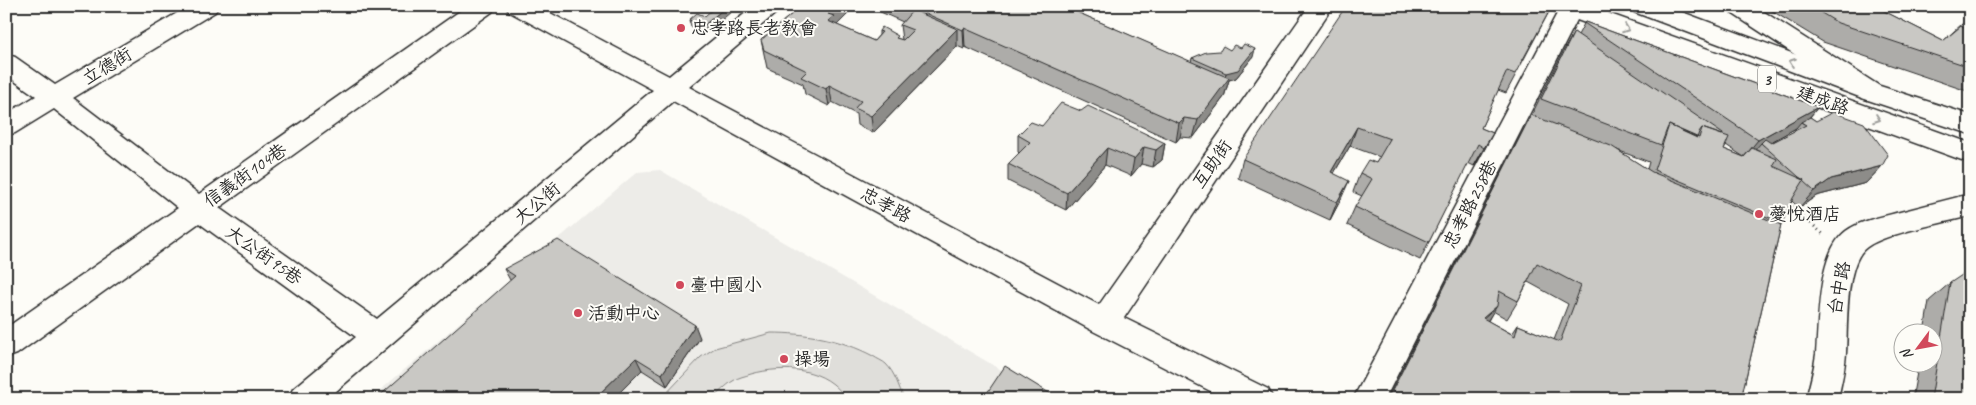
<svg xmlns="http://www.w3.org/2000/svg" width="1976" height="405" font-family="Caveat,'LXGW WenKai TC',sans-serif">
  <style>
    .built { fill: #edece8 }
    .green { fill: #dfdeda; stroke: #858482 }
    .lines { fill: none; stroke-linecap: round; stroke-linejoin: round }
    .minor-casing { stroke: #2b2b2b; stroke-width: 3 }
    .major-casing { stroke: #2b2b2b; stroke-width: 3 }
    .path { stroke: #2b2b2b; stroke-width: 3; stroke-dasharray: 1 4; stroke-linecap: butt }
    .minor { fill: #fdfcf7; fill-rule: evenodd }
    .major { fill: #fdfcf7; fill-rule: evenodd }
    .wall { fill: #adaca9; stroke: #2b2b2b; fill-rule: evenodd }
    .shaded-wall { fill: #8d8c89; stroke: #2b2b2b }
    .building { fill: #c9c8c4; stroke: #2b2b2b; fill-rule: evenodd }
    .oneway { stroke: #9e9e9b }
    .poi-dot { fill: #d1495b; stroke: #fdfcf7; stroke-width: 2 }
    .labels { text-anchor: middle; stroke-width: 4; stroke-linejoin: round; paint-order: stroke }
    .shield { fill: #fdfcf7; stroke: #6a6a68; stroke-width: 1 }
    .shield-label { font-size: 16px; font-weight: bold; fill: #2b2b2b }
    .poi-label { font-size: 18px; fill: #2b2b2b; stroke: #fdfcf7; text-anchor: start }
    .street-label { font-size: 18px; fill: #2b2b2b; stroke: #fdfcf7 }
  </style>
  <rect width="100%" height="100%" fill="#fdfcf7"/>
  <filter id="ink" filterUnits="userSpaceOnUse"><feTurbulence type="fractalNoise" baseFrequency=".02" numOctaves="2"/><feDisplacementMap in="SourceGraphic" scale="10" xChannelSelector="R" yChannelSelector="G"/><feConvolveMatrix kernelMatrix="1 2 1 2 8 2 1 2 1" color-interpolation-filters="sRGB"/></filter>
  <g filter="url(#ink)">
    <path class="built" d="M660,170l391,229h-681l267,-227z"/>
    <path class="green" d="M771,333c35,0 70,6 102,23 4,3 10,5 13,8 9,9 13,23 18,35h-58c-19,-32 -62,-34 -95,-25 -5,2 -13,3 -18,7 -7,4 -14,12 -21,18h-51l40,-42 14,-9z"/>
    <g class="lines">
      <g class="minor-casing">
        <path id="minor" d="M189,6h30l-4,6 -142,86 126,96 268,-188h29l-4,6 -273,196 158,111 276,-229 -143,-78 -4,-6h31l132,70 85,-70h27l-4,6 -88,75 410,218 210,-299h24l-209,312 144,71 5,10h-47l-133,-68 -420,-230 -346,298h-39l5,-10 63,-52 -157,-114 -182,131 -11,4v-30l172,-120 -124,-99 -39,24 -9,2v-21l30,-18 -30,-21v-21l9,3 40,28z
          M1561,6h67l-4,6 -45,4 -194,383h-32z
          M1726,6h29l123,79 4,6 -4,6 -9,3 -9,-3 -130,-85z
          M1970,194v22c-26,7 -84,17 -103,31 -23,16 -19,80 -21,106 -1,16 -5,31 -8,46h-32c4,-15 8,-30 10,-45 3,-33 1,-101 30,-123 15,-11 36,-14 54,-19 23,-6 46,-12 70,-18z"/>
      </g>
      <g class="major-casing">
        <path id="major" d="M1551,6h37l382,137v20l-415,-151z
          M1630,6h36l214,80 90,29v19l-108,-36 -228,-86z"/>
      </g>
      <path class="path" d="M1788,203l35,31"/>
      <use href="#minor" class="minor"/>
      <use href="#major" class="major"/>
    </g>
    <path class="wall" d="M797,6h51l1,7 -12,12 37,16 5,-6v-4l23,9 -2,-15 3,-3 -36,-16h196l128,56 1,-4 38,-8 23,7 -17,21 -7,2 -5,17 -31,41 -13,-1 -4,5 -211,-95 -1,2 -7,-3 -84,87 -16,-8 -1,-11 -24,-12 -3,4 -24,-12 -2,-10 -36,-16 -6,-28 32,-27z
      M1764,6h110l69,35 19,-17 8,-2v70l-147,-50z
      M1551,8l-45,85 -8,-3 -17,38 12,5 -19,33 -6,-3 -48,97 -73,-35 8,-18 7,-11 -9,-4 7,-19 16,-10 4,-6 -30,-11 -16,27 7,26 -11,21 -92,-42 5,-19z
      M705,16v18l-14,-7 -2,-7z
      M1585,22l233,85 -8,10 72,49 -16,17 -50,13 -17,12 -7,-7 -10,22 -1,2 -40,174h-354l134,-265 10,-18 33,-66 10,-18 4,3zM1796,128l-3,4 -22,11v-1zM1726,145l18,12 -20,-8zM1617,150l32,12 -2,7zM1528,282l40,22 -14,36 -36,-15 -6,9 -24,-13 5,-10 14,8 11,-18z
      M1042,126l123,17 -3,17 -9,7 -12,-3 -10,12 -26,-11 -39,45 -58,-29v-17l11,-11 -1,-1v-17z
      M504,269l196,69 -33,48 -25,-16 -132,-90z
      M1970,274v125h-58l7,-37h15v-30h-10l5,-31 21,-18 16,-6z"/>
    <path class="shaded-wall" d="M727,6h11l-33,28 -2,-8z
      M836,6h12l1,7 -14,14 -7,-6v-7z
      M964,28l1,19 -1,2 -1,-19z
      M957,29v17l-84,87 -2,-17z
      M1255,49l-2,8 -17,21 -7,2 -5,17 -31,41 5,-18 26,-39 2,-8z
      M829,85l3,17 -3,4 -3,-17z
      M1818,107l-14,17 -3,-2 -5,6 -32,18 -3,-3 -8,9 -1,-4 -8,9 14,-17z
      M1184,118l-4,19 -4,5 3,-19z
      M1357,127l-7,19 -26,44 7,-18z
      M1493,133l-10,19 -9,14 10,-18z
      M1165,143l-3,17 -9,7 3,-17z
      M1144,147l-3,17 -10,12 3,-17z
      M1107,148l-2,17 -39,45 1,-17z
      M1882,166l-16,17 -50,13 -17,12 15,-17 17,-12z
      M1349,181l-8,18 -11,21 7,-18z
      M1497,306l-11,17 -3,-5z
      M695,325l5,13 -33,48 -5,-12z
      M636,358l6,12 -29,29h-19z"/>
    <path class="building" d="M716,6h11l-24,20 -14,-6 8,-7 8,3z
      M797,6h39l-8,8 6,2 -6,5 46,20 8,-9 -3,-1 3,-4 16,9 -2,2 7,2 10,-10 -13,-5 13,-15 44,19 -86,87 -16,-8 6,-7 -32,-16 -3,4 -25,-12 6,-6 -43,-21 -3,-10 32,-27v-4z
      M909,6h154l166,72 -31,42 -14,-2 -5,5 -215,-95 -1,2z
      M1346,6h201l4,2 -36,66 -8,-3 -26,57 12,5 -9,15 -6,-4 -49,98 -74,-35 17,-28 -12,-6 8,-13 8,3 14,-24 -33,-12 -26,45 18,9 -12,21 -94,-43z
      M1810,6h64l69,35 18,-15 9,7v34l-132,-44z
      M1585,22l233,85 -60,33 -174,-117z
      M1970,22v8l-8,-6z
      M1574,32l149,102 -1,1 -20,-7 -3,4 -2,6 -28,-13 -2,4 -6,16 -120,-46z
      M1244,44l11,5 -17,21 -12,3 -34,-15 14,-6 14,-1 3,-5 7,4 4,-5 7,3z
      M1061,103l20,8 7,-5 77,37 -9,7 -12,-3 -10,12 -27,-11 -40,45 -59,-29 22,-22 -12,-7 13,-13 11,4z
      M1833,112l31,11 24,32 -6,11 -51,13 -17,12 -11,-10 1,-1 -5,-3 -38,-34 4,-4 6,4 35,-18 -5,-3 9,-5 6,4z
      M1531,115l80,31 41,26 129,53 -40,174h-334l-15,-8zM1537,263l44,23 -21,56 -42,-17 -3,11 -32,-18 14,-12 2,-15 19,10z
      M1669,125l30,13 3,-10 27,9 -5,12 20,8 8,-9 25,11 -4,7 31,14 -11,18 -11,25 -128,-53z
      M558,240l137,85 -33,49 -26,-16 -42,41h-218l139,-123 -11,-7z
      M1962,275l8,5v119h-39l19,-116z
      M1005,366l54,33h-76z"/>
    <defs><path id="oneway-chevron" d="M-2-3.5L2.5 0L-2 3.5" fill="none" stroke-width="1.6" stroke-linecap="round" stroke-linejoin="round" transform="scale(1.25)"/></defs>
    <g class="oneway">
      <use href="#oneway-chevron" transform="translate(1626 29) rotate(20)"/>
      <use href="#oneway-chevron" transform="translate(1792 62) rotate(-160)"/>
      <use href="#oneway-chevron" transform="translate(1877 119) rotate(20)"/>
    </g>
  </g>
  <g class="poi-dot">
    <circle cx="681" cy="28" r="5"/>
    <circle cx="1759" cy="214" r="5"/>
    <circle cx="680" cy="285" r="5"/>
    <circle cx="578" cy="313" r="5"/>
    <circle cx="784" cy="359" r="5"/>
  </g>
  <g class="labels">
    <rect class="shield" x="1758" y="65.5" width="18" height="27" rx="4"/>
    <g class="shield-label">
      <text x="1767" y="85">3</text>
    </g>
    <g class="poi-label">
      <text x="691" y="34">忠孝路長老教會</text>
      <text x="1769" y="220">薆悅酒店</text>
      <text x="690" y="291">臺中國小</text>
      <text x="588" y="319">活動中心</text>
      <text x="794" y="365">操場</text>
    </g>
    <g class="street-label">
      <text transform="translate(107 66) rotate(-31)" y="6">立德街</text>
      <text transform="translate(1823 100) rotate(20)" y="6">建成路</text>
      <text transform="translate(1212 164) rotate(-55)" y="6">互助街</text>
      <text transform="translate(245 175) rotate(-35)" y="6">信義街104巷</text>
      <text transform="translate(537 203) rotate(-40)" y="6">大公街</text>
      <text transform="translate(1470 204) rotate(-63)" y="6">忠孝路258巷</text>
      <text transform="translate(886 205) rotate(28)" y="6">忠孝路</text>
      <text transform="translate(264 255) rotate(35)" y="6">大公街95巷</text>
      <text transform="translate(1839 288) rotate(-79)" y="6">台中路</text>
    </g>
  </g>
  <rect width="1976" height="405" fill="none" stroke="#fdfcf7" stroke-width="25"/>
  <rect x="12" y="12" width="1951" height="380" fill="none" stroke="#2b2b2b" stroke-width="2" filter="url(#ink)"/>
  <g transform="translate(1918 348) rotate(238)"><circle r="24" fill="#fdfcf7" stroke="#a9a8a5"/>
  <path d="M0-4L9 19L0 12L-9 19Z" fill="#d1495b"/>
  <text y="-8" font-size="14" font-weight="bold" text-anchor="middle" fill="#2b2b2b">N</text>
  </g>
</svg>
